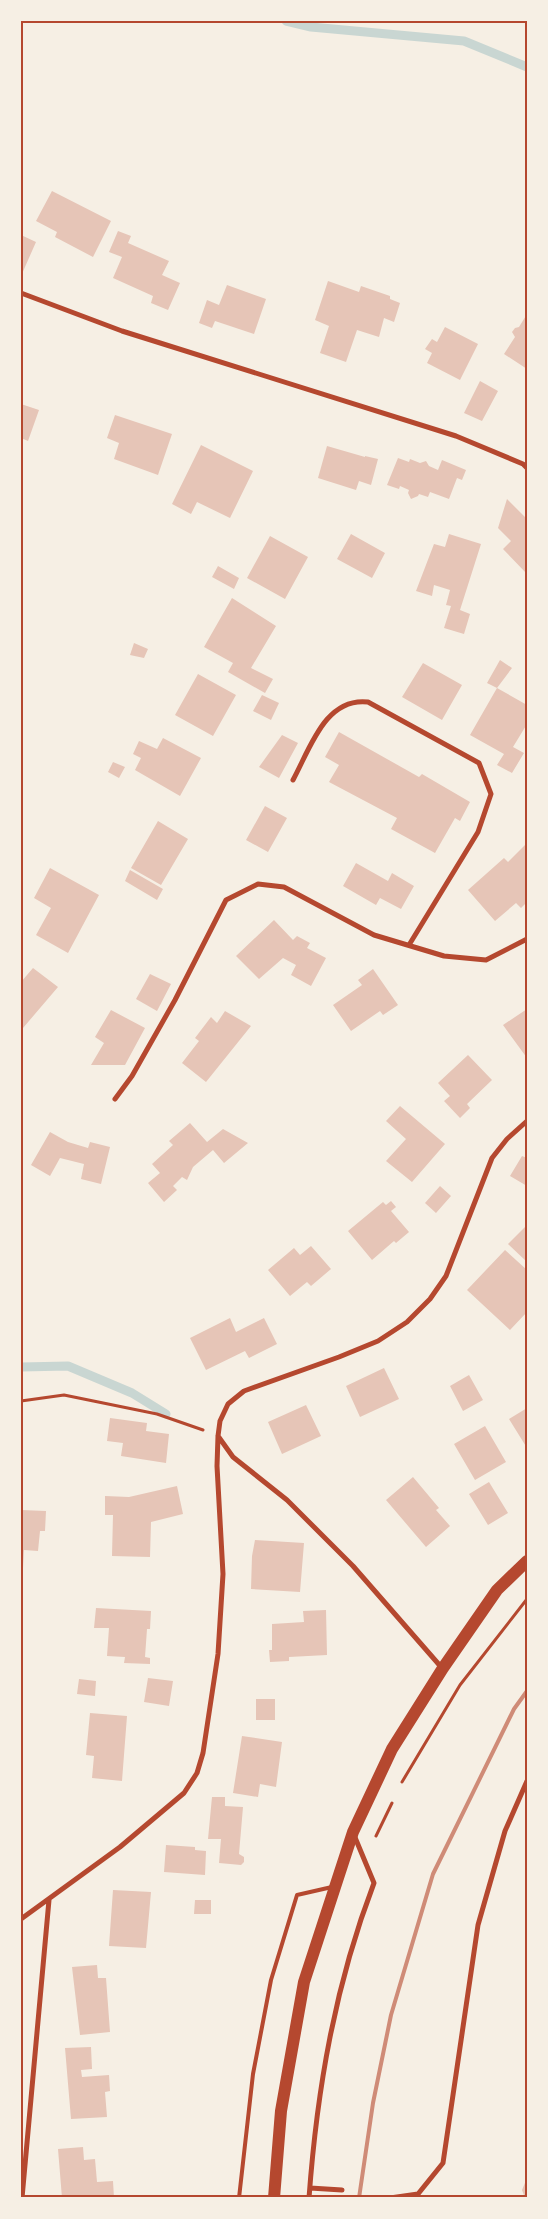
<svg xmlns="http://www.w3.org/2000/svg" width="548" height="2219" font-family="Commissioner,sans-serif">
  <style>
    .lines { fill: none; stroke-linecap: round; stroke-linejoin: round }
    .stream { stroke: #c9d6d2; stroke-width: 9 }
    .building { fill: #e6c5b7 }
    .path { stroke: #b5482f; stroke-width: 3 }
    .service { stroke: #b5482f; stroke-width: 4 }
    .minor { stroke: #b5482f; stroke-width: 5 }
    .primary { stroke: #b5482f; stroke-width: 12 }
    .rail { stroke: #cf8b77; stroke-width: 4 }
    .neatline { fill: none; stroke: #b5482f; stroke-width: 2 }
  </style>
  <rect width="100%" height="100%" fill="#f6efe4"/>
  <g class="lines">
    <path class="stream" d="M286,21l25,6 153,14 63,26
      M21,1367l47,-1 64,27 34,21"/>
  </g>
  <path class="building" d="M52,191l59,30 -18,36 -38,-20 2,-5 -21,-11z
    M118,231l13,5 -3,7 41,18 -7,14 18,8 -12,27 -17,-7 2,-7 -40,-18 9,-21 -13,-5z
    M21,235l15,7 -15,34z
    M328,281l31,11 2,-6 29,10v3l10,4 -6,19 -10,-4 -5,19 -22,-7 -11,32 -26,-9 9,-27 -14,-6z
    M227,285l39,14 -12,35 -39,-13 -3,7 -13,-5 8,-23 12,5z
    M527,314v55l-23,-15 11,-17 -3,-5 3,-4 4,-1z
    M445,327l33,17 -18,36 -33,-17 5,-10 -7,-4 7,-10 5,3z
    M480,381l18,10 -16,30 -18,-8z
    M21,404l18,6 -11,31 -7,-3z
    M115,415l57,19 -14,41 -44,-16 5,-16 -12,-5z
    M201,445l52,26 -23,47 -33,-16 -6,12 -19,-10z
    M327,446l38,11v-1l13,3 -7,26 -12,-4 -3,9 -38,-12z
    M398,458l11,4 1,-3 10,4 6,-2 3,5 9,4 4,-10 24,10 -4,10 -5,-2 -8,21 -19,-7 -2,5 -9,-3 -1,2 -7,3 -3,-6 1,-3 -9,-4 -1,3 -12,-4z
    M507,499l20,20v55l-24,-25 8,-8 -13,-13z
    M351,534l34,19 -13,25 -35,-19z
    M449,534l32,10 -21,66 10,4 -6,20 -20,-6 7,-22 -5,-1 4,-15 -16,-5 -2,11 -16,-5 18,-47 11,3z
    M270,536l38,21 -23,42 -38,-21z
    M218,566l21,12 -5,11 -22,-12z
    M232,598l44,28 -25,42 22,11 -8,14 -37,-21 5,-9 -29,-16z
    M134,643l14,6 -4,9 -14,-3z
    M500,660l12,8 -15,20 -10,-5z
    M423,663l39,22 -20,35 -40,-23z
    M198,674l38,21 -23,41 -38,-21z
    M497,688l30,17v19l-14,23 11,6 -12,20 -15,-8 7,-11 -34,-19z
    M262,695l17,8 -8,17 -18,-9z
    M339,732l80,45 3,-3 48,28 -10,19 -5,-3 -20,35 -44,-24 6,-11 -68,-36 10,-17 -14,-8z
    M282,735l16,8 -19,35 -20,-11z
    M163,738l38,20 -21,38 -45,-26 6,-12 -8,-4 6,-13 18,8z
    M113,762l12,5 -6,11 -11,-6z
    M265,806l22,12 -19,34 -22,-12z
    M158,821l30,18 -27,46 -30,-17z
    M527,843v59l-6,6 -5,-5 -21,18 -27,-31 36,-32 4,4z
    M356,863l32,18 4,-8 22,13 -13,23 -21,-11 -4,7 -33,-19z
    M50,868l49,27 -31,58 -32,-18 15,-27 -17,-10z
    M130,870l33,19 -6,11 -32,-19z
    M274,920l19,20 4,-4 13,7 -3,5 19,10 -15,28 -20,-11 5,-10 -13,-7 -24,21 -23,-23z
    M33,968l25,19 -35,41 -2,-2v-44z
    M373,969l25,36 -15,10 -3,-4 -29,20 -18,-26 29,-20 -4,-5z
    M150,974l21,10 -14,27 -21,-12z
    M527,1009v49l-24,-33z
    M111,1010l34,18 -20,37h-34l13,-22 -9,-6z
    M225,1011l26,15 -45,56 -24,-19 17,-22 -4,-3 16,-21 6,6z
    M468,1055l24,25 -25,24 3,4 -10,10 -16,-17 6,-5 -12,-13z
    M400,1106l45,38 -33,38 -26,-21 20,-22 -20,-18z
    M190,1123l17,19 16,-13 25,14 -24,20 -11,-13 -20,17 -6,13 -5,-3 -9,9 4,4 -13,12 -16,-19 12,-10 -8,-9 21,-19 -4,-4z
    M50,1132l18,10 20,6 2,-6 20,5 -9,37 -20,-5 3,-15 -24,-6 -10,18 -19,-11z
    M522,1156l5,2v28l-17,-10z
    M440,1186l11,10 -15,17 -11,-10z
    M391,1201l5,6 -5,4 18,21 -13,11 -2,-2 -22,19 -24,-29 35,-29 3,3z
    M527,1225v37l-19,-18z
    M311,1246l20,23 -20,17 -4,-4 -17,14 -22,-26 26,-22 6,7z
    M505,1250l22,20v42l-17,18 -43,-40z
    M230,1318l6,14 28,-14 13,26 -28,14 -4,-7 -39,19 -16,-32z
    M384,1368l15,31 -39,18 -14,-31z
    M469,1375l14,25 -20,11 -13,-25z
    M306,1405l15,31 -39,18 -14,-32z
    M527,1408v40l-18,-29z
    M110,1418l37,5 -1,8 23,3 -3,29 -45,-7 2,-13 -16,-2z
    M485,1426l21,36 -31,18 -21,-36z
    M413,1477l26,31 -3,2 14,16 -24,21 -40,-47z
    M489,1482l19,31 -20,12 -19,-31z
    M177,1486l6,28 -32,8 -1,35 -38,-1 1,-41h-8v-19l24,1z
    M21,1510l25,1 -1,20h-5l-2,20 -14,-1 -1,18z
    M255,1540l49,3 -4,49 -49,-3 1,-33z
    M96,1608l55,3 -1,18h-3l-2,28 5,1v6l-26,-1 1,-6 -18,-1 2,-28h-15z
    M326,1610l1,45 -38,2v4l-19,1 -1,-12h3v-26l32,-2 -1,-11z
    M148,1678l25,3 -4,25 -25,-4z
    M79,1679l17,2 -1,15 -18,-2z
    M256,1699h19v21h-19z
    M90,1713l37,3 -5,65 -30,-3 2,-22 -8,-1z
    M242,1736l40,6 -6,45 -16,-3 -2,13 -25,-4z
    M212,1797h13v9l18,1 -4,47 5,3v5l-3,3 -22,-2 2,-24h-13z
    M166,1845l29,2v3l11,1 -1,24 -41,-3z
    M113,1890l38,2 -5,56 -37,-2z
    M195,1900h16v14h-17z
    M97,1965l1,13h8l4,54 -30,3 -8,-68z
    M91,2047l1,22 -11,1 1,7 27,-2 1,16 -5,1 2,25 -36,2 -6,-71z
    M83,2147l1,13 11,-1 2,23 16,-1 1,17h-52l-4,-49z
    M527,2178v20h-2l-3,-8z"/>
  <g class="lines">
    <path class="path" d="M21,1401l43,-6 93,19 46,16
      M402,1782l58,-97 67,-86
      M376,1836l16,-33"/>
    <path class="service" d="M239,2198l14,-124 18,-94 26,-85 35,-8"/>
    <path class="minor" d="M21,293l101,38 334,105 67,28 4,4
      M293,780c17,-31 32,-83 75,-78l111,61 12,31 -13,38 -69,113
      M115,1099l17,-23 43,-76 51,-100 32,-16 26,3 90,48 70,21 42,4 41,-21
      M218,1436l15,21 54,43 66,66 89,102
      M21,1919l99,-72 64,-54 13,-20 6,-20 15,-99 5,-80 -6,-108 1,-30 2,-15 8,-17 16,-13 95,-34 39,-16 29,-19 23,-23 16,-23 46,-118 15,-19 20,-18
      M310,2188l32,2
      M22,2198l27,-298
      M309,2198c8,-109 26,-213 65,-315l-20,-48
      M390,2198l28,-4 25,-31 35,-238 27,-94 22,-50"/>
    <path class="primary" d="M274,2198l7,-87 23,-129 49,-150 39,-83 51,-81 54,-78 30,-29"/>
    <path class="rail" d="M359,2198l14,-95 18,-88 42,-141 81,-165 13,-18"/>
  </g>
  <rect width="548" height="2219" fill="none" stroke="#f6efe4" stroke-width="45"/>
  <rect x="22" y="22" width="504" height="2174" class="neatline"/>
</svg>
